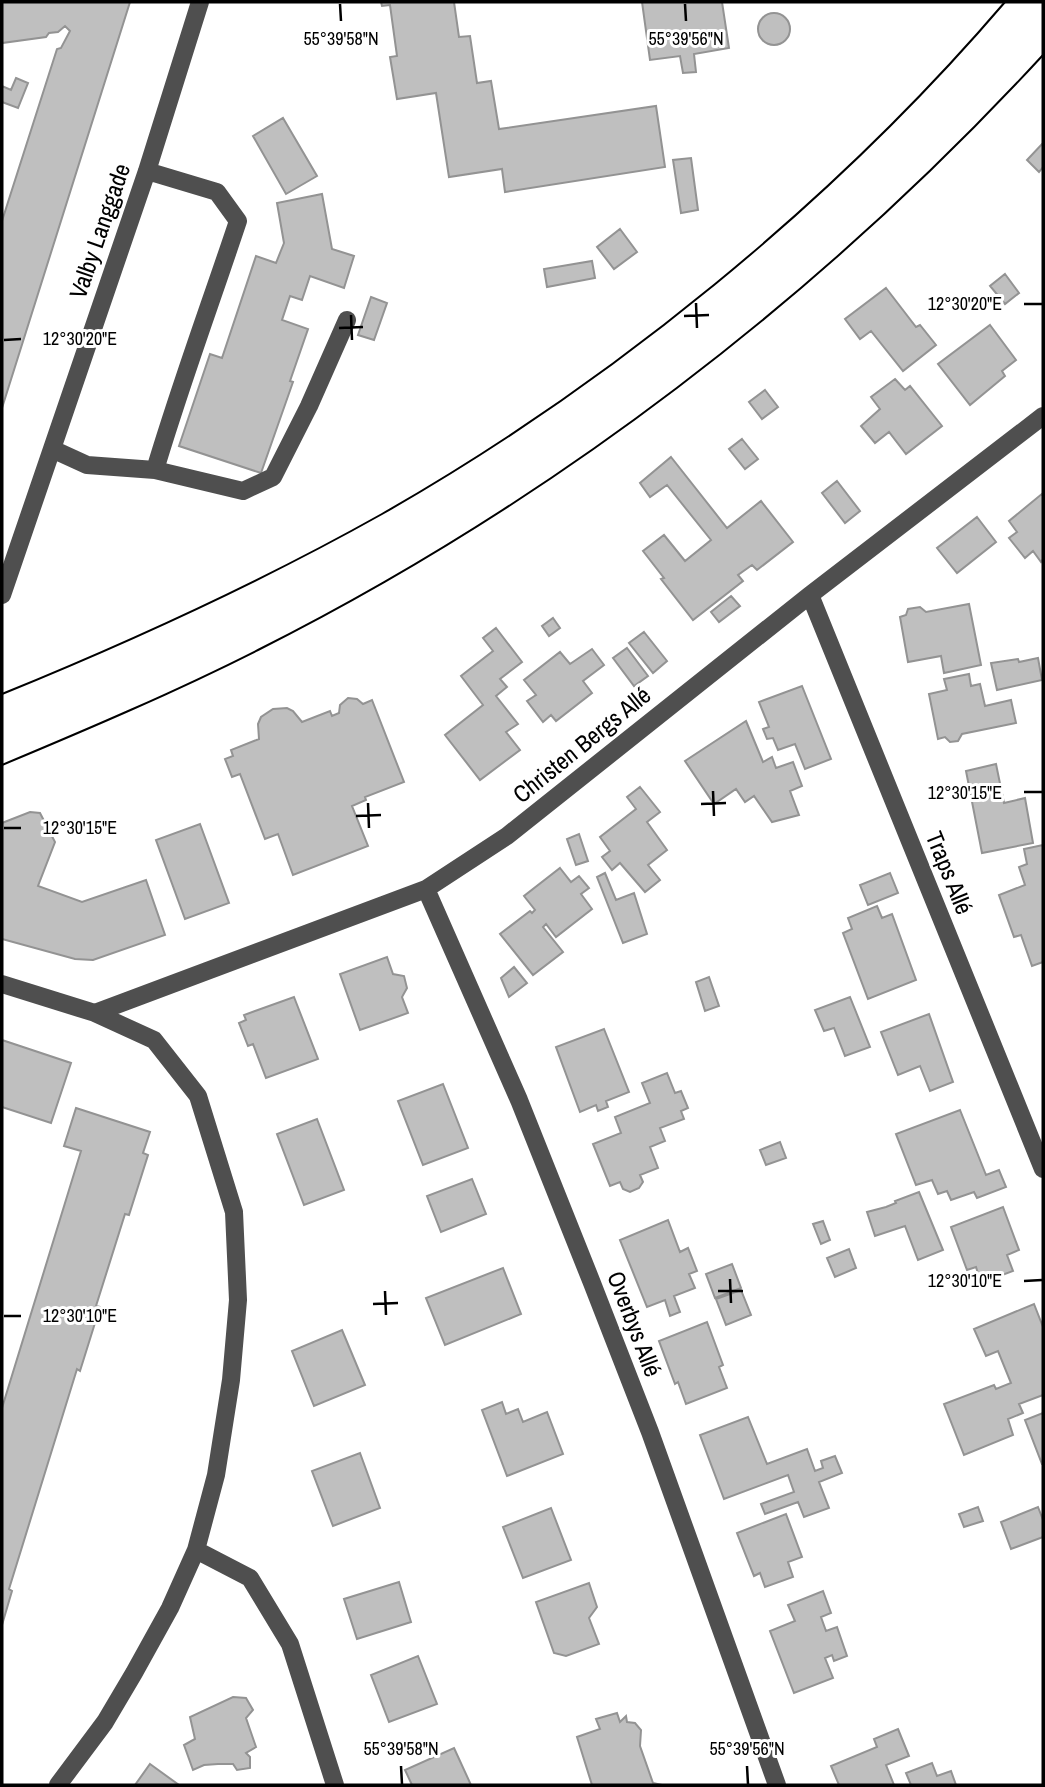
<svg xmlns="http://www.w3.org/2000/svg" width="1045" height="1787" font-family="'Archivo Narrow',sans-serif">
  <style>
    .building { fill: #bfbfbf; stroke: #939393; stroke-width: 2 }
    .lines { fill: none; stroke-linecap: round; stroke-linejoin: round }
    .minor { stroke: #4f4f4f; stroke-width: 18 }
    .tram { stroke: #000; stroke-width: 2 }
    .ticks { fill: none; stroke: #000; stroke-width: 2.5 }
    .labels { text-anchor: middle; stroke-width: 6; stroke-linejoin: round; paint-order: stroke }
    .street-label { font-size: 24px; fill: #000; stroke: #fff }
    .ticks-label { font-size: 18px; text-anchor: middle; fill: #000; stroke: #fff; stroke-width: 6; stroke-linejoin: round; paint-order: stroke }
  </style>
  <rect width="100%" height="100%" fill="#fff"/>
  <path class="building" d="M2,2h128l-128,406v-187l55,-172 4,-1 9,-17 -5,-5 -7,6 -9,1 -3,4 -44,6z
    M381,2h73l5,35 11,-1 7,47 14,-2 8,48 157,-23 9,61 -160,25 -3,-23 -53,8 -13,-84 -39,6 -7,-42 7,-1 -7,-51 -8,1z
    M642,2h80l7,46 -35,6 2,18 -13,1 -3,-17 -30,4z
    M758 29a16 16 0 1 1 32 0a16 16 0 1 1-32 0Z
    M16,78l12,5 -10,25 -16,-6v-16l9,4z
    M283,118l34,58 -31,18 -33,-58z
    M1043,143v24l-4,5 -12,-12z
    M691,158l7,52 -17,3 -8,-53z
    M322,194l10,55 22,7 -10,32 -34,-12 -8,24 -12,-4 -8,24 26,9 -18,52 3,1 -32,91 -82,-27 31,-92 12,4 34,-102 20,7 8,-20 -7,-40z
    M620,229l17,23 -23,17 -17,-22z
    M592,261l3,17 -48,9 -3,-18z
    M1005,274l14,19 -14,11 -15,-18z
    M886,288l30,39 4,-2 16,20 -33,26 -32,-40 -11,8 -15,-20z
    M371,297l16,6 -13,37 -16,-5z
    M990,325l26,35 -14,11 3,5 -35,29 -32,-41z
    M895,379l10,11 5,-4 32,40 -36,28 -17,-22 -14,11 -14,-17 19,-17 -9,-12z
    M765,390l13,17 -16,12 -13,-17z
    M742,439l16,20 -13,10 -16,-20z
    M671,457l56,71 34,-27 32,41 -36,28 -5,-5 -14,10 5,6 -50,39 -32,-41 3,-1 -21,-27 21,-16 21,26 26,-21 -44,-55 -17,12 -10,-14z
    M837,481l23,30 -15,12 -23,-30z
    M1043,493v66l-2,3 -8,-11 -8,7 -16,-20 8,-6 -8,-11z
    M977,517l19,25 -39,31 -20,-25z
    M731,596l9,10 -21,16 -8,-10z
    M969,604l12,61 -37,8 -3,-17 -33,6 -8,-45 6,-2 2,-6 12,-2 6,5z
    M553,618l7,10 -11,8 -7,-10z
    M496,628l26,34 -22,17 7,8 -11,9 22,28 -12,8 14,18 -40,30 -35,-45 38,-30 -22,-29 32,-25 -10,-13z
    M644,632l23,29 -14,12 -24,-30z
    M627,648l21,28 -14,10 -21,-28z
    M592,649l12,16 -21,16 9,12 -36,28 -5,-6 -8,7 -16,-21 9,-6 -12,-15 36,-28 10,12z
    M1038,658l4,22 -45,10 -6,-27 27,-4 1,3z
    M969,674l2,12 9,-2 5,22 26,-6 5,23 -54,11 -4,7 -8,1 -5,-5 -7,2 -9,-45 18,-4 -3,-11z
    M802,686l29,73 -26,10 -10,-25 -17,6 -5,-12 -6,1 -4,-10 6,-2 -10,-25z
    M348,698l9,1 6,5 9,-4 32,82 -39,15 1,3 -14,6 16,40 -75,29 -15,-41 -13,5 -25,-65 -8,3 -7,-18 8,-3 -2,-6 28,-11 -1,-15 3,-7 12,-8 14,-1 6,3 9,11 28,-11 2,5 7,-3 1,-8z
    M746,721l17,41 9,-5 4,11 17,-6 9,24 -12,5 9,24 -27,7 -18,-26 -9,6 -9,-13 -22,15 -29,-43z
    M996,764l8,39 21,-5 8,45 -51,10 -16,-82z
    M640,787l20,25 -13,10 20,28 -19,15 12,15 -15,12 -25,-29 -8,7 -10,-13 8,-6 -10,-14 36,-28 -9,-12z
    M30,812l10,1 15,29 -17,44 44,16 64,-22 19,55 -72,25 -18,-1 -73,-20v-116z
    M200,824l29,79 -44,16 -29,-79z
    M579,834l9,27 -12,4 -9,-26z
    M1043,845v117l-11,4 -11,-31 -7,2 -15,-42 26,-10 -6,-18 8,-3 -3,-15z
    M560,868l11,14 8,-6 10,12 -8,6 11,15 -36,28 -10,-13 -3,3 20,25 -30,23 -33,-41 30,-23 2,2 3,-3 -11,-14z
    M605,873l11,27 18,-7 13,41 -24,9 -26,-66z
    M890,873l8,20 -30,12 -8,-20z
    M877,906l5,12 10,-4 24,66 -48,19 -25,-66 9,-4 -4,-11z
    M387,957l6,17 11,2 3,12 -5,9 6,16 -48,17 -20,-56z
    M514,967l13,16 -18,14 -8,-19z
    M709,977l10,29 -14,5 -9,-29z
    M294,997l24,62 -52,19 -13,-34 -5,2 -9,-23 7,-3 -2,-5z
    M850,997l20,50 -25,9 -11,-28 -10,3 -9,-21z
    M929,1014l24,68 -23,9 -10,-25 -22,9 -17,-43z
    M604,1029l25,63 -23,9 2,6 -10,4 -2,-6 -16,7 -24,-65z
    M2,1040l69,23 -20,60 -49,-16z
    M667,1073l8,20 6,-2 7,17 -7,3 3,8 -24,9 5,13 -15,6 8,21 -18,7 3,7 -4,6 -9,4 -7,-3 -3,-7 -10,4 -17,-42 28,-11 -6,-16 35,-14 -8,-20z
    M443,1084l25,64 -45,17 -25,-64z
    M76,1108l74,24 -7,21 5,2 -19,60 -4,-1 -29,92 4,1 -20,64 -3,-2 -68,220 3,2 -10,34v-217l79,-257 -17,-5z
    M960,1110l26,65 13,-5 7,17 -29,11 -3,-6 -23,8 -4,-9 -9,3 -6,-14 -16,5 -20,-51z
    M317,1119l27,71 -40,15 -27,-71z
    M780,1142l6,16 -20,7 -6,-15z
    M472,1179l14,35 -45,18 -14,-36z
    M919,1192l24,58 -25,10 -13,-34 -30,10 -8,-24 19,-5 10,-4 -1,-2z
    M1003,1207l16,43 -12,5 6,16 -32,12 -5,-16 -9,3 -16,-43z
    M668,1220l12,32 8,-4 9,23 -8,3 6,14 -21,8 6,16 -10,4 -5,-16 -18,7 -27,-67z
    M823,1221l7,19 -9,4 -8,-20z
    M849,1249l7,19 -21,9 -8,-19z
    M732,1264l9,24 -26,10 -9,-24z
    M503,1268l18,46 -76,31 -19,-47z
    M741,1290l10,25 -25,10 -10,-26z
    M1034,1304l9,23v68l-24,9 4,9 -15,6 5,16 -49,20 -20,-51 50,-19 2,4 15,-6 -13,-32 -12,5 -12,-27z
    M707,1322l16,43 -4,2 8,21 -41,16 -8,-22 -3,2 -16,-43z
    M342,1330l23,55 -51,21 -22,-55z
    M502,1402l4,12 12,-5 5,13 24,-10 16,42 -56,22 -25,-66z
    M1043,1413v51h-1l-17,-44z
    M748,1417l19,47 40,-15 8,22 8,-3 -2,-7 14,-5 7,17 -23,9 10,26 -25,9 -6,-15 -33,12 -4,-10 33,-12 -6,-17 -64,24 -24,-64z
    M360,1453l20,55 -47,18 -21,-55z
    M978,1507l5,14 -19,6 -5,-13z
    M1038,1507l5,13v17l-32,12 -10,-27z
    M551,1508l20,52 -48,18 -20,-51z
    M786,1514l16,43 -14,5 5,15 -28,10 -5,-14 -6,3 -17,-43z
    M399,1582l12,40 -54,17 -13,-40z
    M589,1583l8,24 -8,11 10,26 -33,12 -12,-3 -18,-51z
    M823,1591l8,22 -10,4 5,14 11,-4 10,29 -13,5 -2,-6 -7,3 8,20 -39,15 -24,-62 25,-10 -7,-16z
    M418,1656l19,48 -48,18 -18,-47z
    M233,1697l13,1 7,12 -7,8 10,29 -10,6 4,4v11l-13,2 -4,-6h-15l-14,1 -11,5 -9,-25 11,-6 -5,-22z
    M617,1713l3,9 6,-6 1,6 8,1 6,7 -1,16 13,37 9,2h-70l-15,-48 23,-8 -4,-10z
    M898,1729l11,27 -23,9 8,20h-55l-8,-19 46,-19 -3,-8z
    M454,1748l17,37h-59l-7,-15z
    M932,1763l5,13 14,-5 5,14h-45l-5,-12z
    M150,1764l29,21h-44z"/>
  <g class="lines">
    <path class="minor" d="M147,171l70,21 21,29c-28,84 -58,165 -83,249
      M52,449l35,16 68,5 88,21 30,-14 36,-71 38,-86
      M2,595l145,-424 53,-169
      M810,595l233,574
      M426,889l93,211 73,183 58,149 127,353
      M2,984l93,29 59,27 44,56 36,116 4,88 -7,80 -15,95 -20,75 -26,58 -36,65 -29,49 -47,63
      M95,1013l331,-124 81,-53 303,-241 233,-179
      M196,1550l54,28 40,66 45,141"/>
    <path class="tram" d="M2,694c130,-53 257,-111 380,-180 228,-130 452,-312 623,-512
      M2,765c86,-36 173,-73 256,-115 294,-148 562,-353 785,-595"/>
  </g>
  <path class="ticks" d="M340,4l1,17M685,4l1,17M696,303l1,25M1024,304h18M351,315l1,25M684,316l25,-1M339,328l24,-1M4,340l17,-1M713,791l1,25M1024,792h18M368,803l1,25M701,804l25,-1M356,816l25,-1M4,828h17M730,1279l1,24M1024,1281l18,-1M385,1291l1,24M718,1291h25M373,1304l25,-1M4,1316h17M401,1766l1,18M747,1766l1,18"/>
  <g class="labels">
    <g class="street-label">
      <text transform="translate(100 231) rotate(-71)" y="8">Valby Langgade</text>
      <text transform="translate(582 745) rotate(-39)" y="8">Christen Bergs Allé</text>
      <text transform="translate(949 873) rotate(68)" y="8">Traps Allé</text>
      <text transform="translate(634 1324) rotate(69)" y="8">Overbys Allé</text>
    </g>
  </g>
  <g class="ticks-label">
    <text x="341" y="45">55°39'58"N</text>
    <text x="686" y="45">55°39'56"N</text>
    <text x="965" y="310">12°30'20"E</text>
    <text x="80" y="345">12°30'20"E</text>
    <text x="965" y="799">12°30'15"E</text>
    <text x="80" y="834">12°30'15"E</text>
    <text x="965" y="1287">12°30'10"E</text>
    <text x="80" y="1322">12°30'10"E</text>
    <text x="401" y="1755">55°39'58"N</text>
    <text x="747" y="1755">55°39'56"N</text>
  </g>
  <rect width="1045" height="1787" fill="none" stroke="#000000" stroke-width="7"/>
</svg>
